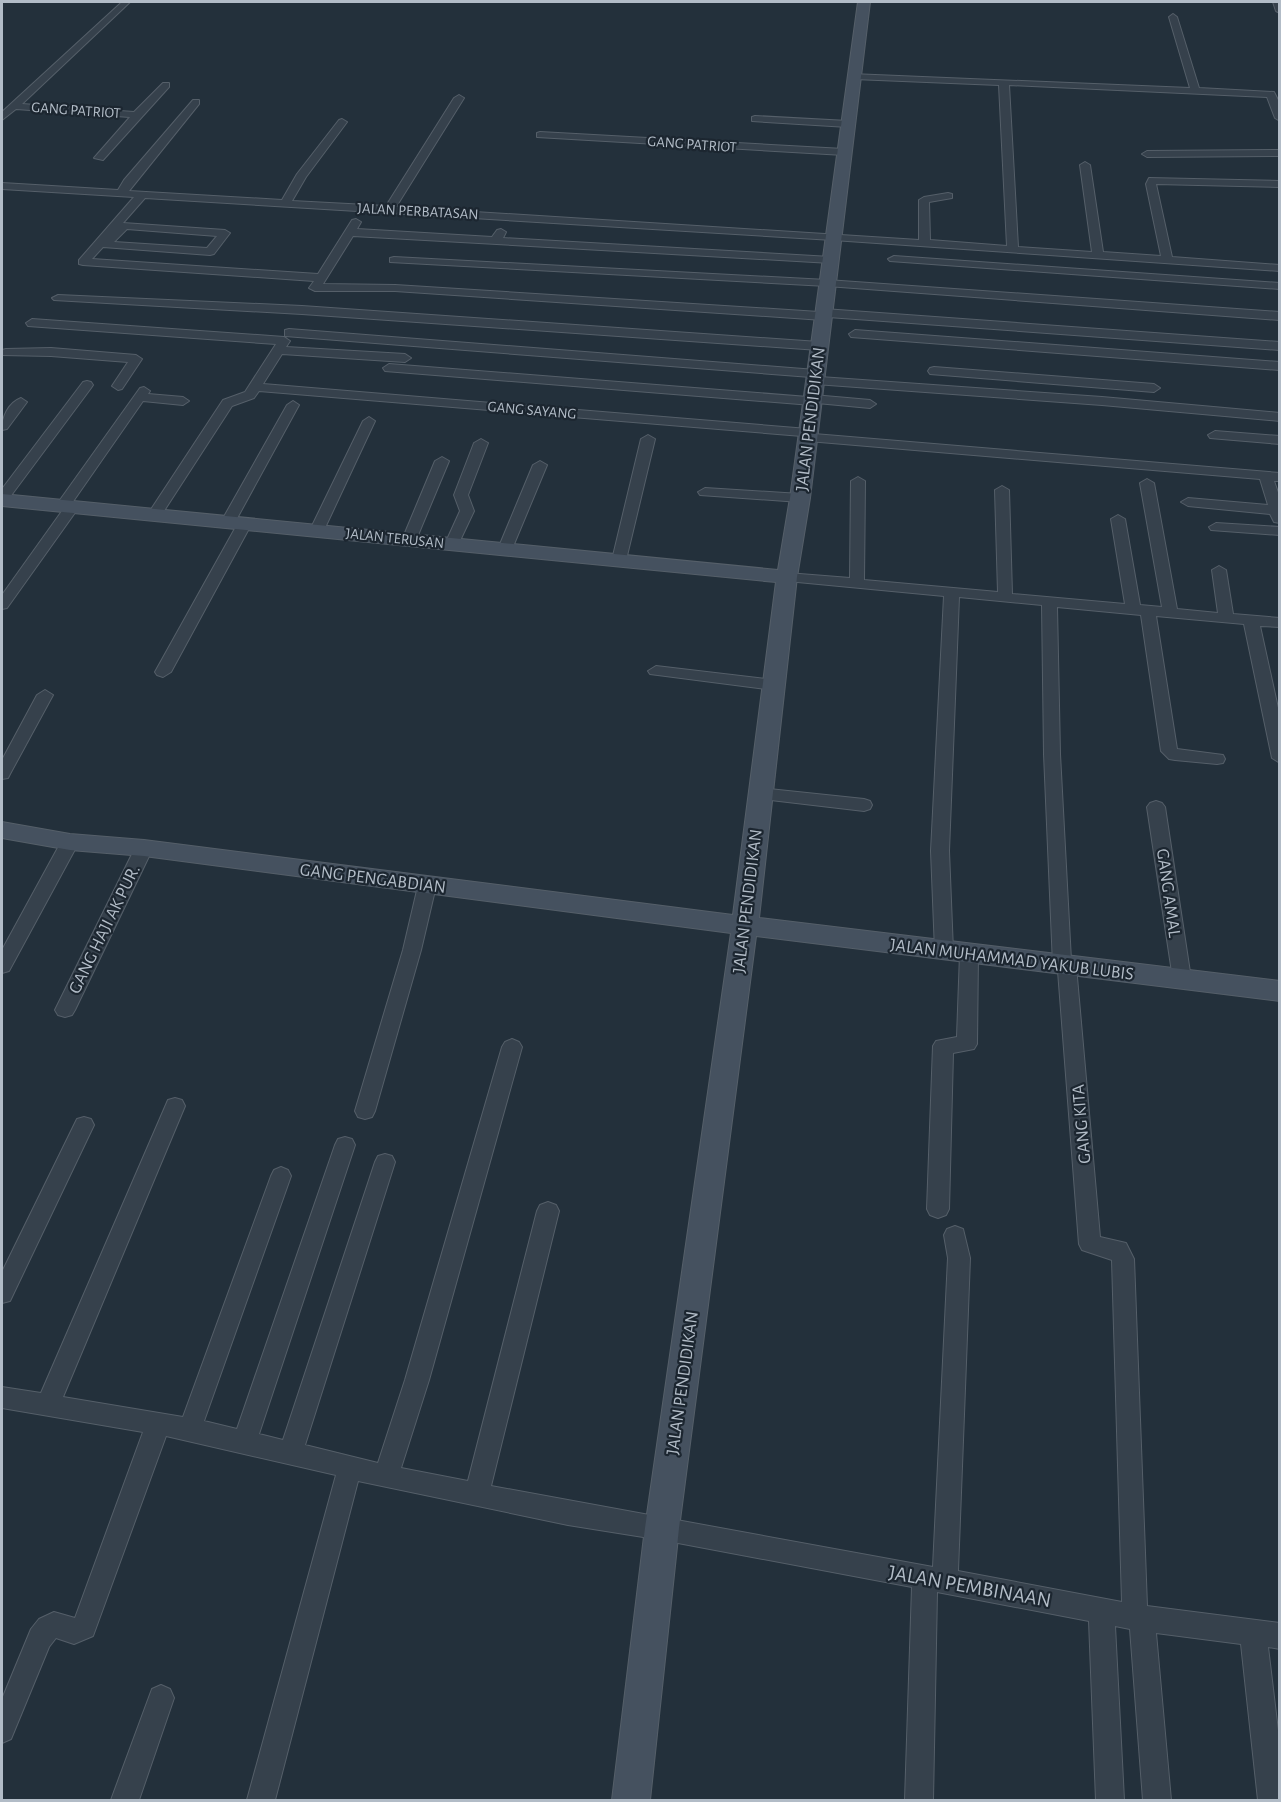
<svg xmlns="http://www.w3.org/2000/svg" width="1281" height="1802" font-family="'Alegreya Sans',sans-serif">
  <style>
    .lines { fill: none; stroke-linecap: round; stroke-linejoin: round }
    .street-casing { stroke: #555f69; stroke-width: 2 }
    .secondary-casing { stroke: #555f69; stroke-width: 2 }
    .street { fill: #36414c; fill-rule: evenodd }
    .secondary { fill: #45515f; fill-rule: evenodd }
    .labels { text-anchor: middle; stroke-width: 4.5; stroke-linejoin: round; paint-order: stroke }
    .far-street-label { font-size: 15px; fill: #b2bcc7; stroke: #1c2630 }
    .street-label { font-size: 18px; fill: #b2bcc7; stroke: #1c2630 }
    .near-street-label { font-size: 21px; fill: #b2bcc7; stroke: #1c2630 }
  </style>
  <rect width="100%" height="100%" fill="#23303b"/>
  <g class="lines">
    <g class="street-casing">
      <path id="street" d="M122,2h8l-108,102 112,8 29,-29h6v4l-66,73 -9,-2 36,-41 -114,-8 -14,11v-8z
        M1273,2h7v11l-4,-2z
        M1173,14l4,3 22,71 75,4 6,12v17l-5,-3 -8,-21 -258,-12 9,162 74,5 -12,-87 5,-3 5,3 13,87 58,4 -15,-72 3,-6 131,3v6l-124,-3 16,73 108,8v6l-447,-31 -688,-42 -22,25 102,7 5,3 -16,21 -4,1 -107,-8 -11,12 226,15 34,-54 4,-1 5,3 -4,7 135,8 5,-7 4,-1 5,3 -3,6 328,19 6,3 -6,3 -478,-27 -30,48 72,1 424,27 5,-3 456,33v8l-452,-33 -5,3 -428,-29h-80l-6,-3 5,-7 -231,-16 -4,-1v-4l55,-63 -132,-8v-6l116,7 6,-10 69,-80h6v4l-70,87 153,9 15,-26 42,-54 3,-1 5,3 -41,55 -14,24 94,5 68,-108 5,-3 5,3 -68,109 523,33v-40l5,-3 24,-4 4,1v4l-23,4 1,38 77,6 -8,-161 -145,-6 -5,-3 2,-2 339,14 -21,-71zM127,229l90,7 -10,12 -93,-6z
        M755,116l93,5 5,3 -5,3 -96,-6v-4z
        M540,132l304,17 5,3 -5,3 -307,-18v-4z
        M1280,150v6l-133,1 -5,-3 5,-3z
        M894,256l386,27v6l-390,-28 -2,-2z
        M394,257l433,23 453,32v8l-453,-34 -437,-24v-4z
        M58,295l244,11 517,36 6,4 -6,4 -517,-36 -248,-14 -2,-2z
        M32,319l252,18 6,4 -4,6 119,7 6,4 -6,4 -123,-8 -19,30 545,45 5,1 1,4 466,39v8h-6l6,17v25l-6,-1 -4,-8 -82,-8 -7,-4 7,-4 80,7 -8,-26 -452,-38 -5,-1 -1,-4 -543,-45 -5,7 -22,8 -70,108 -7,4 -7,-4 75,-114 22,-8 31,-48 -248,-18 -2,-3z
        M289,329l527,41 6,4 -2,3 282,20 178,16v8l-178,-16 -287,-21 -6,-4 2,-3 -526,-41v-6z
        M855,330l425,32v8l-429,-33 -2,-3z
        M51,348l85,7 6,4 -20,30 -4,1 -6,-4 16,-24 -77,-6 -49,-1v-5l4,-1z
        M389,364l419,33 5,-2 57,5 6,4 -6,4 -53,-5 -5,2 -427,-34 -2,-3z
        M934,367l220,17 6,4 -6,4 -224,-18 -2,-3 2,-3z
        M87,381l4,1 2,3 -2,3 -84,113 -5,1v-13l81,-107z
        M144,387l6,4 -2,3 35,3 6,4 -6,4 -40,-4 -71,102 7,4 -72,101 -5,1v-14l60,-84 -7,-4 85,-119z
        M21,398l6,4 -20,27 -5,1c0,-13 6,-27 19,-32z
        M293,401l6,4 -64,117 -2,3h-10l-2,-3 66,-117z
        M369,417l6,4 -51,109 -7,4 -5,-1 -2,-3 53,-109z
        M1215,431l65,5v8l-70,-6 -2,-3z
        M648,435l7,4 -29,121 -7,4 -7,-4 29,-121z
        M481,439l7,4 -20,52 6,16 -17,36h-10l-2,-3 15,-33 -6,-16 20,-52z
        M442,457l7,4 -33,79 -2,3h-10l-2,-3 33,-79z
        M540,461l7,4 -35,84 -7,4 -5,-1 -2,-3 35,-84z
        M858,477l7,4 -1,99 134,12 -3,-102 7,-4 7,4 3,104 113,10 -14,-85 7,-4 7,4 15,86 22,2 -22,-124 7,-4 7,4 23,126 41,4 -6,-43 7,-4 7,4 7,44 47,4v9l-20,-1 20,91v46l-8,-5 -28,-134 -88,-8 21,133 46,6 2,4 -2,4 -6,1 -42,-4 -6,-1 -8,-8 -20,-136 -84,-8 3,147 11,206 5,6 24,271 26,6 8,16 13,347 133,17v26l-12,-2 12,100v53h-22l-17,-156 -85,-11 15,167h-28l-13,-171 -15,-3 9,174h-28l-7,-179 -152,-29 -4,208h-28l7,-213 -250,-47 -94,-15 -210,-44 -83,319h-28l89,-325 -170,-39 -73,200 -19,8 -18,-6 -7,9 -38,92 -9,4v-44l29,-70 8,-10 15,-7 21,6 68,-186 -141,-24v-21l39,6 127,-293 7,-2 7,2 3,6 -122,291 120,20 88,-241 3,-6 7,-3 7,3 3,6 -87,245 33,8 98,-284 3,-6 7,-2 7,2 3,6 -96,289 24,6 92,-278 3,-6 7,-2 7,2 3,6 -90,283 73,18 27,-83 97,-333 3,-5 7,-3 7,3 3,5 -93,333 -28,88 67,13 69,-270 3,-6 8,-3 8,3 3,6 -68,275 442,81 15,-309 -4,-23 3,-6 8,-3 8,3 7,29 -12,313 164,31 -10,-342 -30,-10 -3,-6 -21,-273 -5,-6 -9,-211 -2,-149 -83,-8 -10,254 4,100 -2,5 -7,2 -7,-2 -2,-5 -4,-100 13,-255 -157,-15 -7,-4 7,-4 63,5 1,-97z
        M705,488l95,6 7,4 -7,4 -100,-7 -2,-3z
        M245,519l7,4 -81,149 -8,5 -6,-2 -2,-3 83,-149z
        M1216,523l64,4v8l-69,-5 -2,-3z
        M656,666l118,14 8,5 -8,5 -124,-16 -2,-3z
        M45,690l8,5 -43,79 -2,4 -6,1v-19l35,-65z
        M760,788l104,11 6,2 2,4 -2,4 -6,2 -110,-13 -2,-4 2,-4z
        M1156,801l6,2 3,4 26,172 -2,5 -7,2 -7,-2 -2,-5 -26,-172 3,-4z
        M70,836l6,2 3,4 -70,129 -7,2v-23l59,-108 3,-4z
        M144,842l6,2 3,4 -78,162 -3,5 -7,2 -7,-2 -3,-5 80,-162 3,-4z
        M427,880l6,2 3,4 -15,64 -46,161 -3,6 -7,2 -7,-2 -3,-6 48,-161 15,-64 3,-4z
        M969,947l7,2 2,5 -1,90 -3,5 -21,4 -4,156 -3,6 -8,3 -8,-3 -3,-6 6,-163 3,-5 21,-4 3,-83 2,-5z
        M84,1117l7,2 3,6 -84,176 -8,2v-31l75,-153z
        M161,1685l9,4 4,9 -35,102h-28l41,-111z"/>
    </g>
    <g class="secondary-casing">
      <path id="secondary" d="M858,2h12l-60,496 -13,79 -38,341 521,63v20l-524,-65 -77,592 -29,272h-38l33,-272 86,-595 -587,-77 -74,-6 -68,-12v-16l68,12 74,6 589,75 43,-333 -774,-76v-12l776,76 12,-72z"/>
    </g>
    <use href="#street" class="street"/>
    <use href="#secondary" class="secondary"/>
  </g>
  <g class="labels">
    <g class="far-street-label">
      <text transform="translate(76 110) rotate(4)" y="5">GANG PATRIOT</text>
      <text transform="translate(692 144) rotate(4)" y="5">GANG PATRIOT</text>
      <text transform="translate(418 211) rotate(3)" y="5">JALAN PERBATASAN</text>
      <text transform="translate(532 410) rotate(5)" y="5">GANG SAYANG</text>
      <text transform="translate(395 538) rotate(6)" y="5">JALAN TERUSAN</text>
    </g>
    <g class="street-label">
      <text transform="translate(810 419) rotate(-83)" y="6">JALAN PENDIDIKAN</text>
      <text transform="translate(373 878) rotate(7)" y="6">GANG PENGABDIAN</text>
      <text transform="translate(1169 893) rotate(82)" y="6">GANG AMAL</text>
      <text transform="translate(747 901) rotate(-83)" y="6">JALAN PENDIDIKAN</text>
      <text transform="translate(104 929) rotate(-64)" y="6">GANG HAJI AK PUR.</text>
      <text transform="translate(1012 959) rotate(7)" y="6">JALAN MUHAMMAD YAKUB LUBIS</text>
      <text transform="translate(1081 1124) rotate(-95)" y="6">GANG KITA</text>
      <text transform="translate(682 1383) rotate(-82)" y="6">JALAN PENDIDIKAN</text>
    </g>
    <g class="near-street-label">
      <text transform="translate(970 1586) rotate(10)" y="7">JALAN PEMBINAAN</text>
    </g>
  </g>
  <rect width="1281" height="1802" fill="none" stroke="#b2bcc7" stroke-width="6"/>
</svg>
